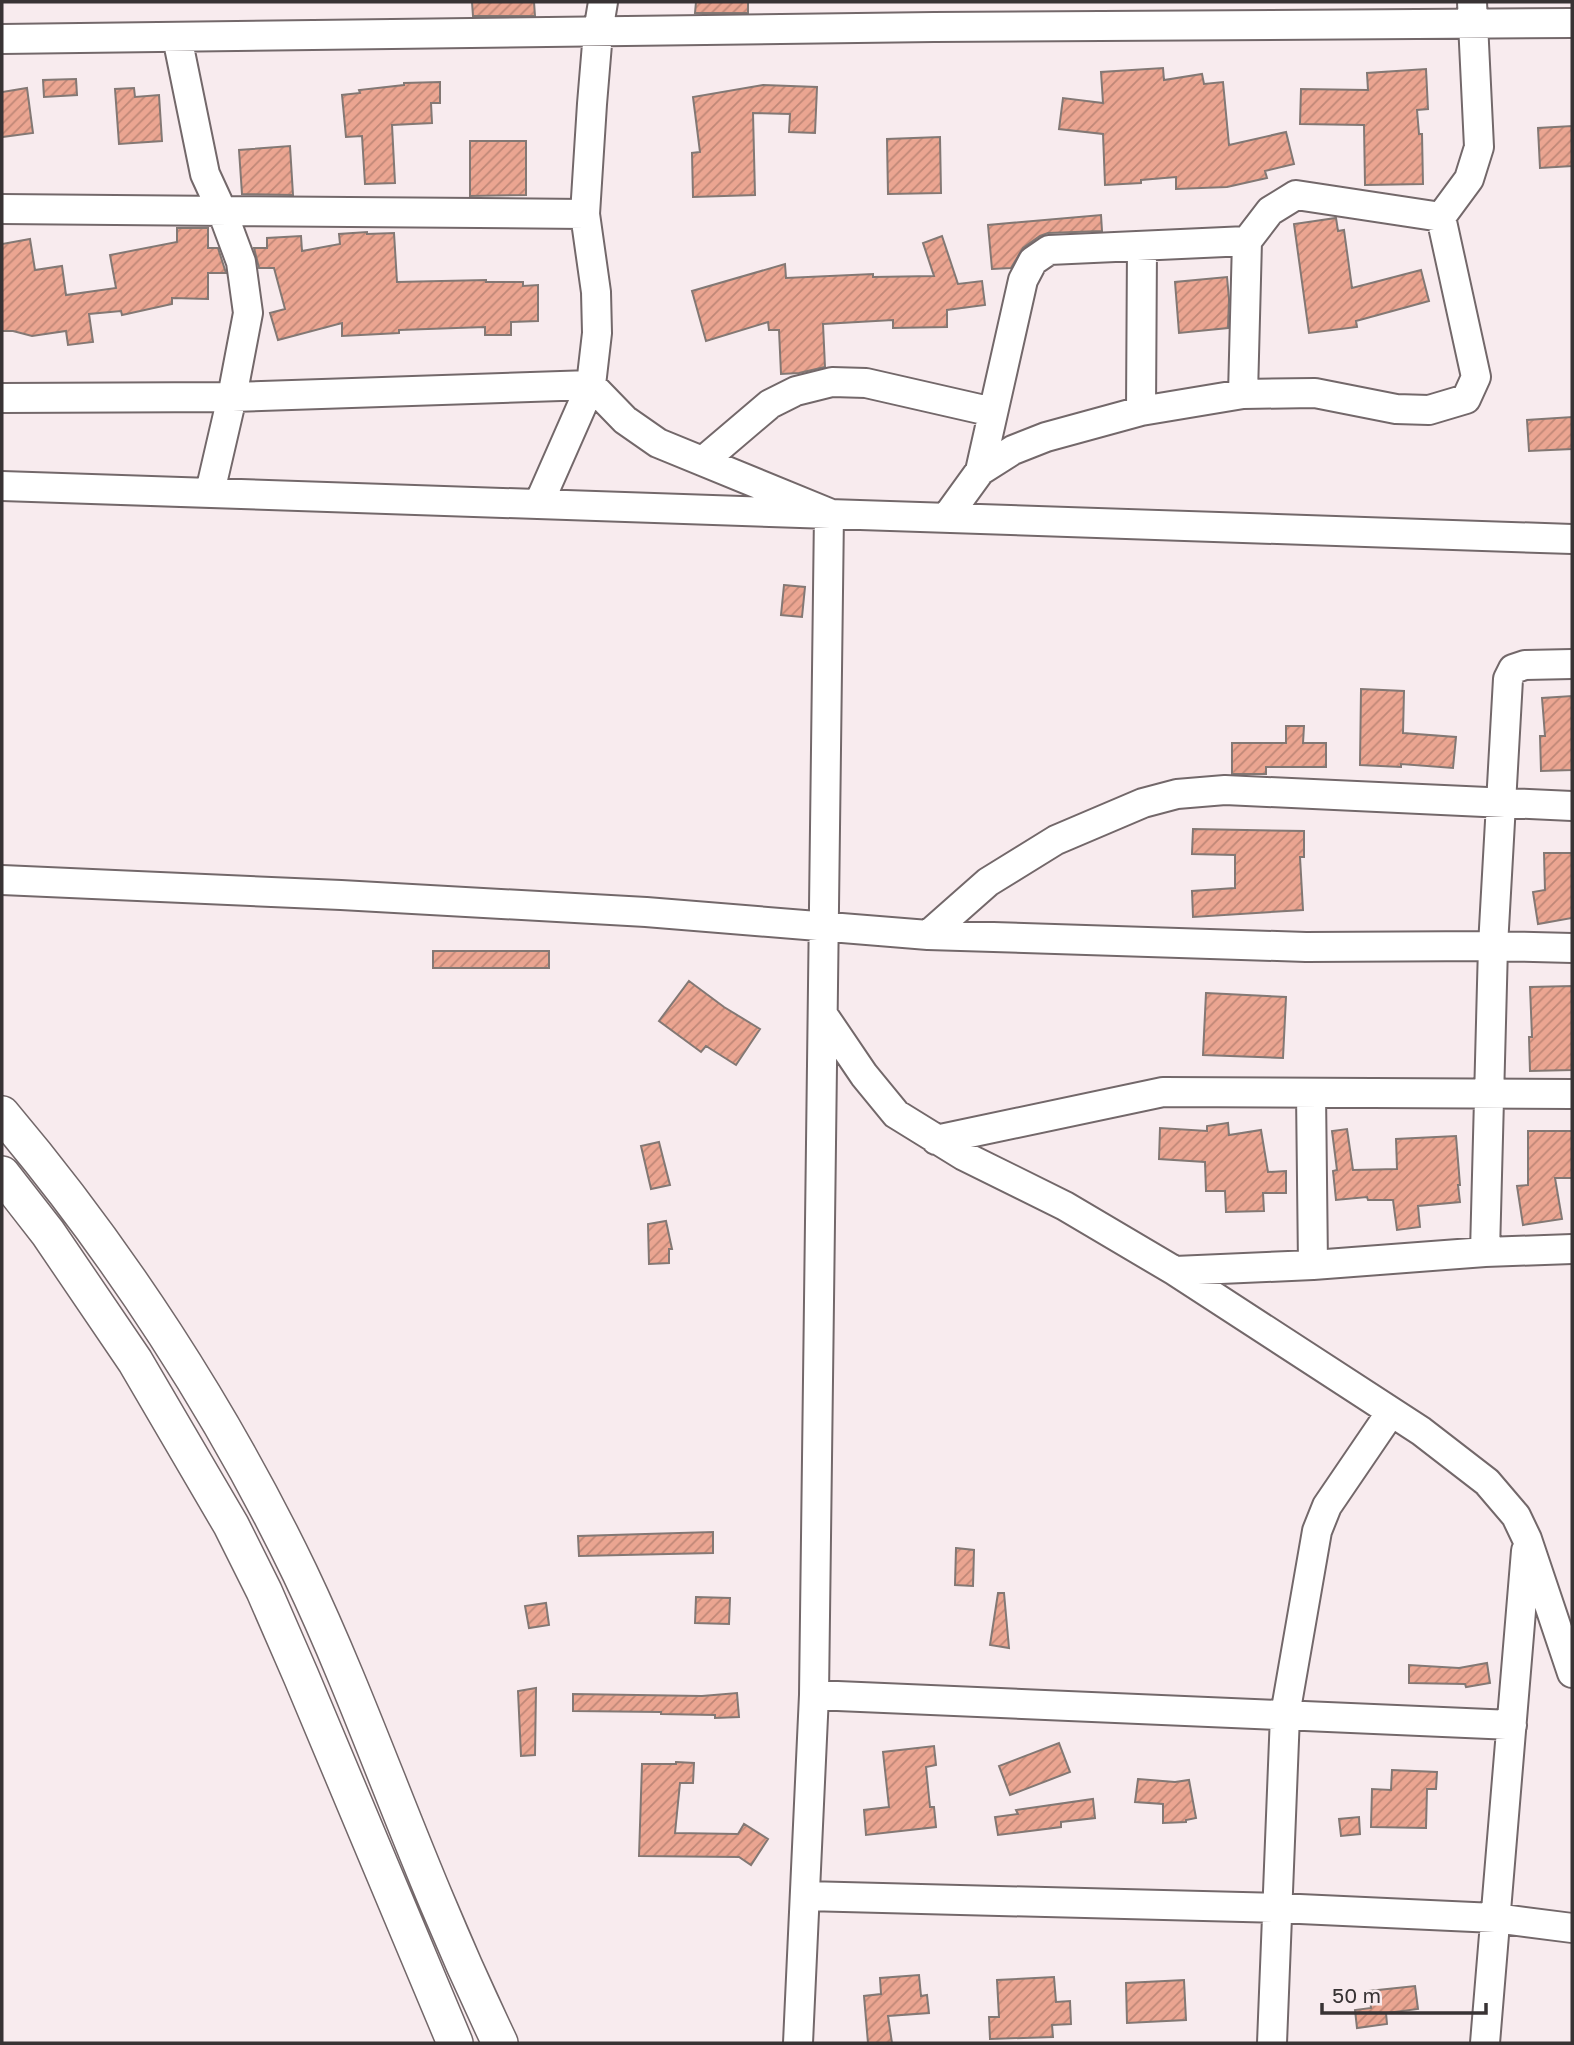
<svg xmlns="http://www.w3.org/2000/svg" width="1574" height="2045" font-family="'Golos Text',sans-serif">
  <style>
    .building { fill: url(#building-hatch); stroke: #837874; stroke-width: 2 }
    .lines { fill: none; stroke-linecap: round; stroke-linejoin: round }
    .minor-casing { stroke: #73686a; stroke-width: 32 }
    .major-casing { stroke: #73686a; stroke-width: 38 }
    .minor { stroke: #fff; stroke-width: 28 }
    .major { stroke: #fff; stroke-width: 35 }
  </style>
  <defs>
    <pattern id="building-hatch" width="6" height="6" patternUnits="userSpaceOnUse" patternTransform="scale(1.75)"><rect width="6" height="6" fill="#eba591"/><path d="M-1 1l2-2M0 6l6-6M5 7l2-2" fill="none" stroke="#bf8777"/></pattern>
  </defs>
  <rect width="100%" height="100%" fill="#f8ebee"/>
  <path class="building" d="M472,2h62l1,14h-62z
    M696,2h52v11h-53z
    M1163,68l1,12 38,-6 2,10 19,-2 6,63 57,-13 8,32 -29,7 2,7 -40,9 -51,2v-12l-35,3v3l-36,2 -2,-51 -44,-5 4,-31 40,5 -2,-31z
    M1426,69l2,40 -11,1 2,24h3l1,50 -58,1 -1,-60 -64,-1 1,-35 67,1 -1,-17z
    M76,79l1,16 -33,2 -1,-17z
    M440,82v21h-9l1,20 -40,2 3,58 -30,1 -3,-48 -16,1 -4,-42 18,-2 -1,-3 45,-5v-2z
    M763,85l54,2 -2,46 -26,-1 1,-18 -37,-1 2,82 -62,2 -1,-44 8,-1 -7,-55z
    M27,88l6,45 -31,4v-45z
    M134,88l1,9 24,-2 3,46 -43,3 -4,-55z
    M1572,126v40l-32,2 -2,-40z
    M940,137l1,56 -53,1 -1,-55z
    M470,141h56v54l-56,1z
    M290,146l3,49 -51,-1 -3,-44z
    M1101,215l1,16 -54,2 -8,3 -17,12 -12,20 -19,1 -4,-44z
    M1336,218l2,13 6,-1 8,58 69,-18 8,31 -73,20 1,6 -48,6 -15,-109z
    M177,228h31v20h10l8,25h-18v26l-36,-1v6l-50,11 -1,-4 -32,3 4,28 -25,3 -2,-14 -34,5 -19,-5h-11v-87l28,-5 5,31 27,-4 4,29 50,-7 -6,-33 67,-13z
    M367,232v2l27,-1 3,49 89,-2v2h37v4l15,-1v36l-27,1v13h-26v-8l-86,3v3l-57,3v-13l-64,17 -8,-27 15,-4 -11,-41h-15l-5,-20h13v-10l34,-2 1,15 38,-7 -1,-10z
    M942,236l16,48 24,-3 3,24 -38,5v17l-54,1v-8l-70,4 2,43 -26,6 -18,1 -2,-44h-10l-1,-8 -62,19 -14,-50 93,-27 1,14 87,-4v3l61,-1 -11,-33z
    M1227,277l2,22 -1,29 -49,5 -4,-51z
    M1572,417v32l-43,2 -2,-31z
    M784,585l21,2 -3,30 -21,-2z
    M1361,689l43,2 -1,42 53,4 -3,31 -52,-4v3l-41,-2z
    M1572,696v74l-31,1 -1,-35h5l-3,-38z
    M1286,726h18l-1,17h23v24h-60v7h-34v-31h54z
    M1193,829l111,2v26h-4l3,53 -110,7 -1,-26 43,-3v-33l-43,-1z
    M1544,853h28v65l-34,6 -5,-32 12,-2z
    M433,951h116v17h-116z
    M689,981l35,26 36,22 -24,36 -30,-19 -5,6 -42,-31z
    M1572,986v84l-42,1 -1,-34h3l-2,-50z
    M1206,993l80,4 -3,61 -80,-3z
    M1228,1123l1,12 32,-5 7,42 18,-1v22h-23l1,18 -38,1 -1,-21h-19l-1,-29 -46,-3 1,-31 47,3v-5z
    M1347,1129l6,41 44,-1 -1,-30 60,-3 4,49h-2l2,17 -42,4 2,21 -23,3 -4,-30h-25l-1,-3 -31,3 -3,-29 4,-1 -5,-39z
    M1528,1131h44v47h-17l7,41 -39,6 -6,-39 11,-1z
    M659,1142l11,43 -19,4 -10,-43z
    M666,1221l6,28h-3v14l-20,1 -1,-40z
    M713,1532v21l-134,3 -1,-20z
    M956,1548l18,2 -1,36 -18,-1z
    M998,1593h6l5,55 -19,-3z
    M696,1597l34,1 -1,26 -34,-1z
    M546,1603l3,22 -20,3 -4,-22z
    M1487,1663l3,20 -24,4 -1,-3 -56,-1v-18l50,3z
    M536,1688l-1,67 -14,1 -3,-65z
    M737,1693l2,24 -24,1v-3l-54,-1v-2l-88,-1v-17l129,2z
    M1059,1743l11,29 -60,23 -11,-29z
    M934,1746l2,19 -10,2 4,40h4l2,20 -70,8 -2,-25 25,-3 -6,-55z
    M676,1762l18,1 -1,20h-13l-5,50 63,1 6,-10 24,15 -17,26 -12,-8 -100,-1 3,-92h34z
    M1392,1770l45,2 -1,17h-9l-1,39 -55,-1 1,-38 19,1z
    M1138,1779l37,3 14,-2 7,38 -10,2v2l-23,1v-19l-28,-2z
    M1093,1799l2,19 -34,4v5l-63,8 -3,-18 23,-3 -2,-4z
    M1359,1817l1,17 -19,2 -2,-17z
    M919,1975l2,21 6,-1 2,18 -41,3 4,27h-24l-4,-47 17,-2 -1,-16z
    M1054,1977l2,25 14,-1 1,23 -19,1 1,12 -63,2 -1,-22h10l-2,-37z
    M1184,1980l2,40 -59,3 -1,-40z
    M1415,1986l3,23 -32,4 1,11 -30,4 -2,-18 16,-2 -2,-17z"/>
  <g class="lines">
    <g class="minor-casing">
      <path id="minor" d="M177,37l28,137 17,37 19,51 7,51 -16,84 -22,95
        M2,39l932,-12 638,-4
        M2,209l583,5
        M1243,394l4,-153 23,-30 26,-16 145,22
        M2,398l230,-1 359,-12 34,35 33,23 171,70 -15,1182 -16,348
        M1141,411l1,-165
        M703,461l67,-57 26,-13 36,-9 34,1 127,29
        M980,471l43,-191 10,-19 16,-11 198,-9
        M2,486l1570,53
        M539,503l52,-118 6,-52 -1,-41 -11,-78 7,-110 6,-72 5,-30
        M946,518l34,-47 33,-21 33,-13 95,-26 102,-17 72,-1 81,16 33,1 37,-11 10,-22 -35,-160 28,-38 10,-32 -7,-145
        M2,880l339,15 305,17 282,23 378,12 187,-1 79,2
        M928,935l60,-53 68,-42 87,-37 34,-9 48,-4 347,16
        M824,1016l40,59 32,39 68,42 101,50 110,65 246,160 66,51 29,34 11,23 45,134
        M1311,1093l2,172
        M936,1140l227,-48 409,2
        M1485,1252l8,-306 15,-267 5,-10 12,-4 47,-1
        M1175,1271l138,-6 172,-13 87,-3
        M814,1695l698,30
        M805,1896l473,12 217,10 77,10
        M1272,2043l13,-328 32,-184 10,-25 64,-94
        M1485,2043l41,-492"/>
    </g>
    <g class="major-casing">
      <path id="major" d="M2,1114c116,137 220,297 298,459 51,107 91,220 137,329 20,48 41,95 63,141
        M2,1174l46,59 87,128 96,164 33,66 37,85 154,367"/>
    </g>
    <use href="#minor" class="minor"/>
    <use href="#major" class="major"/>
  </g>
  <rect width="1574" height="2045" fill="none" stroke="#383334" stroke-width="7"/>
  <path d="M1322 2003v10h164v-10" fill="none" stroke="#383334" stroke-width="3.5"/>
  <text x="1332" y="2003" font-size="21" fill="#383334" stroke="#f8ebee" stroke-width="5" paint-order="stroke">50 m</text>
</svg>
